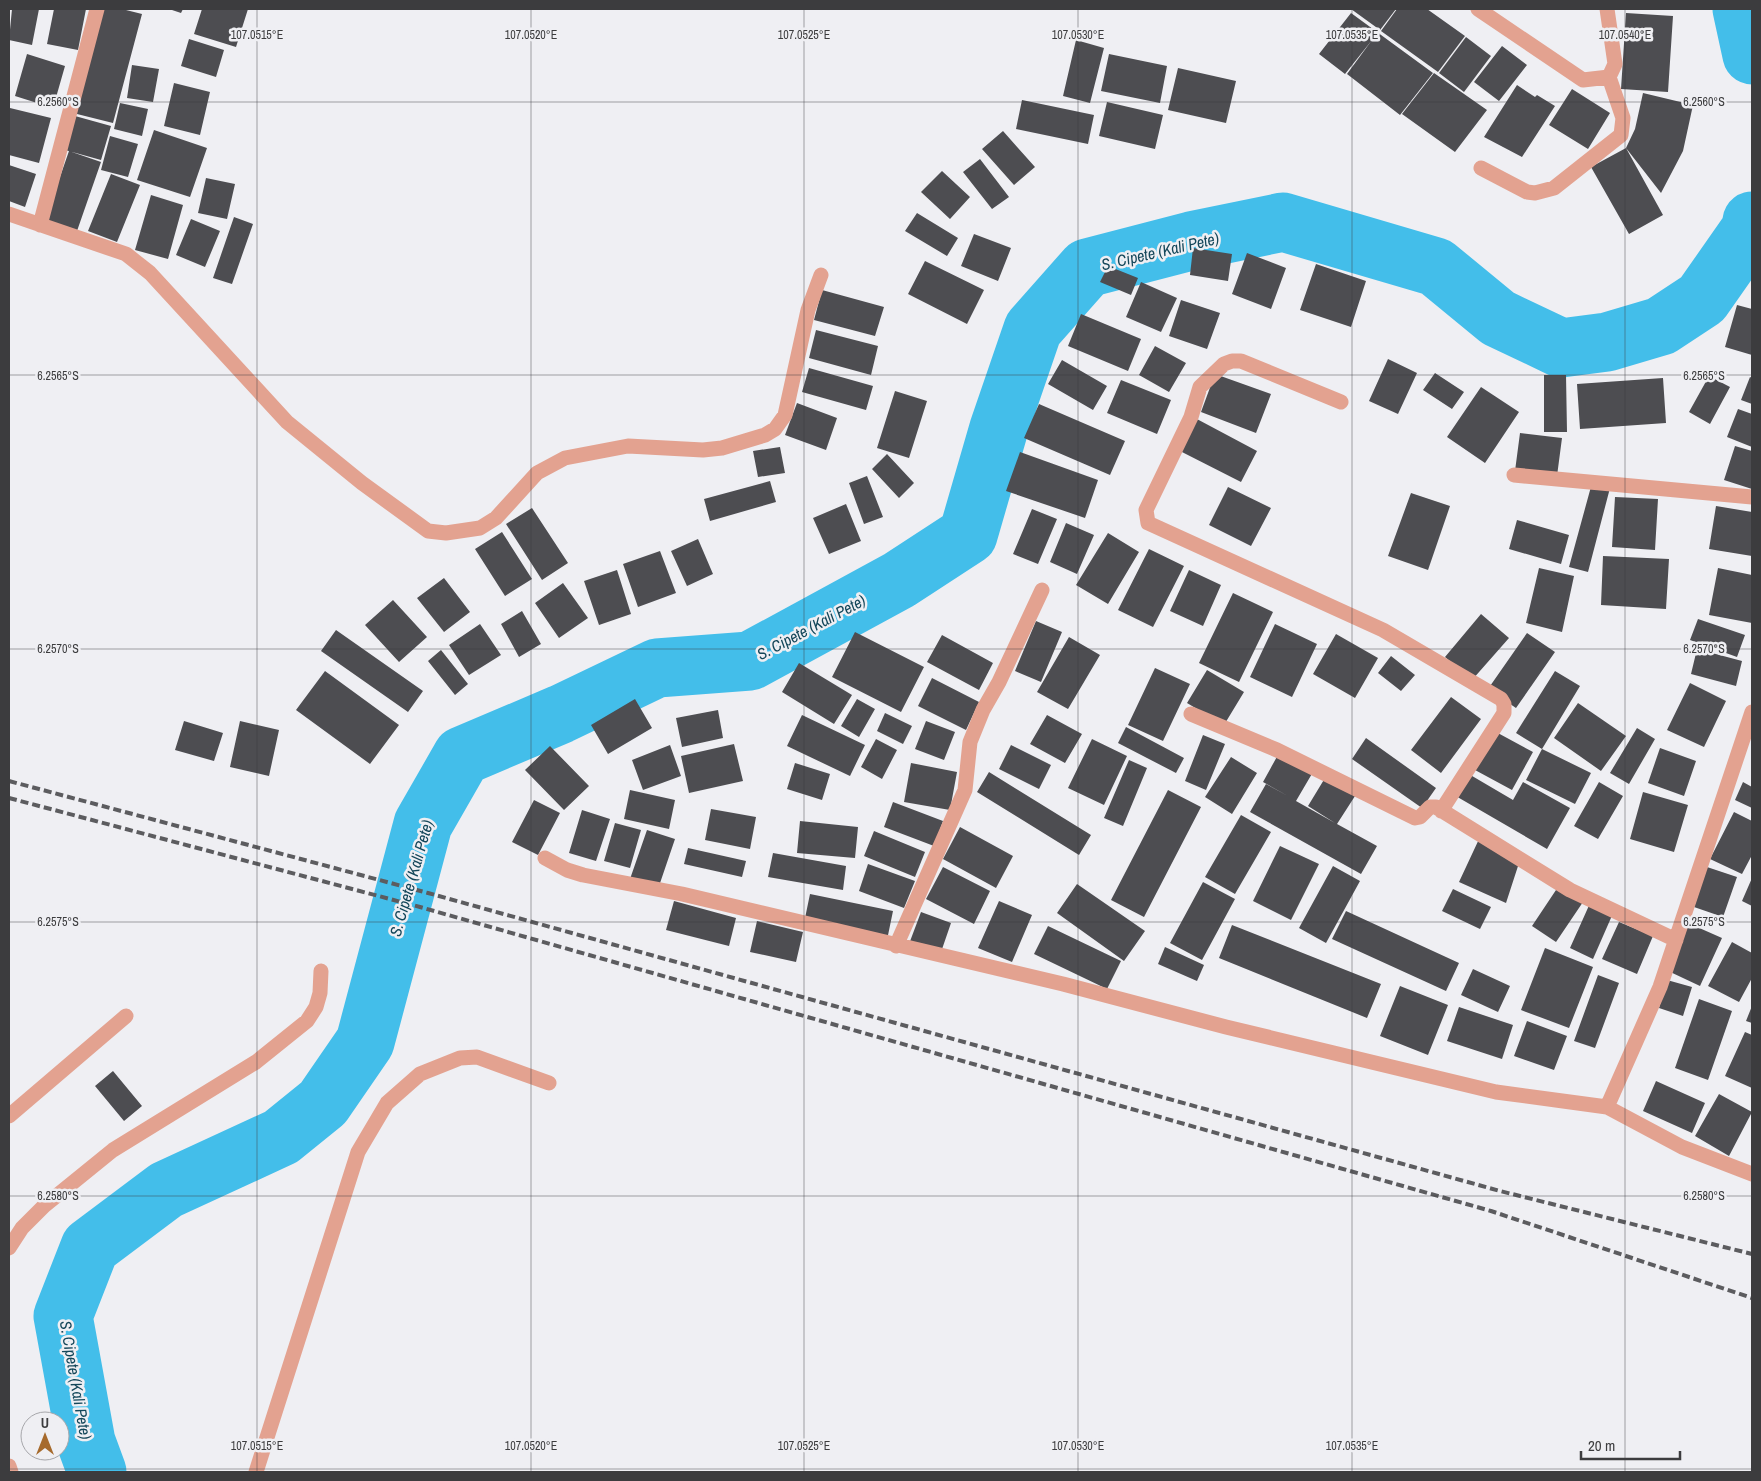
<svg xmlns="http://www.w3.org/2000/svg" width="1761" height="1481" font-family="'Archivo Narrow',sans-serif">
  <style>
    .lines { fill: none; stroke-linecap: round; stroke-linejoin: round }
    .river { stroke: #43beea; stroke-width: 59 }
    .building { fill: #4d4d51 }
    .minor { stroke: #e3a290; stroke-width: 15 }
    .rail { stroke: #5c5c5f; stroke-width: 4; stroke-dasharray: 8 4; stroke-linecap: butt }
    .ticks { fill: none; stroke: #3c3c3e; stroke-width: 1; stroke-opacity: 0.45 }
    .labels { text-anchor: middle; stroke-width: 5; stroke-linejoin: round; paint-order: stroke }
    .water-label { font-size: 16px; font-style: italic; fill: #14475a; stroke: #efeff3 }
    .ticks-label { font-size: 12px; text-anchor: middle; fill: #3c3c3e; stroke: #efeff3; stroke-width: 5; stroke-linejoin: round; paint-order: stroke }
  </style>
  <rect width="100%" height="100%" fill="#efeff3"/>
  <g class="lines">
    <path class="river" d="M1742,9l10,46
      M97,1472l-11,-30 -23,-126 27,-69 76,-57 115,-53 42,-34 42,-61 58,-218 39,-68 99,-42 96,-46 93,-7 149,-81 69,-45 31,-107 34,-99 54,-61 104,-27 92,-19 153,45 62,51 63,30 46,-6 54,-16 41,-27 49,-70 1,-8"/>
  </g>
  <path class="building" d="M12,9h27l-7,36 -23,-5z
    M54,9h32l-8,41 -31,-6z
    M100,9h22l20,5 -29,109 -40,-10z
    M169,9h14l-2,4z
    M202,9h46l-12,38 -42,-13z
    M1351,9h45l-16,21z
    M1397,9h30l38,27 -27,36 -57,-41z
    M1351,13l82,60 -33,42 -53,-41 25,-34 -27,34 -26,-20z
    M1626,13l47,3 -5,76 -47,-3z
    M1466,37l25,19 -27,36 -25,-19z
    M189,39l35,11 -8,27 -35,-11z
    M1076,40l28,8 -14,55 -27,-7z
    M1502,46l25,19 -28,36 -25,-19z
    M27,54l38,12 -12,42 -38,-12z
    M1109,54l58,12 -7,37 -59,-12z
    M132,65l27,4 -6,33 -26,-4z
    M1178,68l58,13 -10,42 -58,-13z
    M1434,73l53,37 -32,42 -53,-38z
    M174,83l36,9 -10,43 -36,-9z
    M1517,85l18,12 2,-2 18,11 -33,51 -38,-20z
    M1572,89l38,24 -22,36 -39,-24z
    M1643,93l50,12 -10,46 -22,42 -35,-45 37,67 -34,19 -38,-67 35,-19 9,-19z
    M1022,100l72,15 -6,29 -72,-15z
    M1107,102l56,13 -8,34 -56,-13z
    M120,103l28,6 -6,27 -28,-7z
    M10,108l41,10 -12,45 -30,-8z
    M75,116l36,10 -10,34 -36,-10z
    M154,130l53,18 -17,49 -53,-17z
    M1003,131l32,36 -21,18 -32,-36z
    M110,136l28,8 -10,33 -27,-7z
    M69,151l32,11 -24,69 -32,-11z
    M980,159l29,38 -17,12 -29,-37z
    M9,165l27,9 -11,33 -16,-6z
    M942,171l28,26 -20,22 -29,-27z
    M111,174l29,11 -23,57 -29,-11z
    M206,178l29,6 -8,35 -29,-6z
    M151,195l32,10 -15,54 -33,-9z
    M917,213l41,25 -11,18 -42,-25z
    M234,217l19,7 -21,60 -19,-6z
    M191,219l29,12 -15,36 -29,-12z
    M974,234l37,14 -13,33 -37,-15z
    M1193,248l39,6 -4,27 -38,-6z
    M1247,253l39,15 -15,41 -39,-15z
    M925,261l59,29 -17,34 -59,-30z
    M1316,264l50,17 -15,46 -51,-17z
    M1108,266l30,12 -7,17 -31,-13z
    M1141,282l36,16 -16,34 -35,-15z
    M822,290l62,17 -9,29 -61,-16z
    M1181,300l39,13 -13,36 -38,-13z
    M1737,305l15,4v46l-27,-8z
    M1081,314l60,25 -13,32 -60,-25z
    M816,330l62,16 -7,29 -62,-17z
    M1155,346l31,17 -17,29 -30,-17z
    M1388,359l29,14 -19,41 -29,-13z
    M1062,360l45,26 -14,24 -45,-26z
    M809,368l64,18 -7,24 -64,-18z
    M1435,373l29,19 -12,17 -29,-19z
    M1215,374l56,20 -15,39 -55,-21z
    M1544,375h22l1,57h-23z
    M1709,376l21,11 -20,37 -21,-12z
    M1750,377l2,1v26l-11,-4z
    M1663,378l3,45 -86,6 -3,-45z
    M1121,380l50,20 -14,34 -50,-21z
    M1481,387l38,25 -34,51 -38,-26z
    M895,391l32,10 -18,57 -32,-10z
    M797,403l40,15 -11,32 -41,-15z
    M1039,404l86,37 -15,34 -86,-37z
    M1738,409l14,5v33l-25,-10z
    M1195,418l62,33 -16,31 -63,-32z
    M1520,433l42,5 -5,38 -42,-5z
    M1735,446l17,5v38l-28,-9z
    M780,447l5,26 -27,4 -5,-26z
    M1020,452l78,28 -13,38 -79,-27z
    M887,454l27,29 -15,15 -27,-29z
    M867,476l16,41 -19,7 -15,-41z
    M770,481l6,21 -66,19 -6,-22z
    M1592,483l18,5 -22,84 -19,-5z
    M1228,487l43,21 -20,38 -42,-21z
    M1411,493l39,13 -22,64 -40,-14z
    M1615,497l43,2 -3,51 -43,-3z
    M846,504l15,37 -32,13 -16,-36z
    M1716,506l36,6v44l-43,-7z
    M532,508l36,55 -26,17 -36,-56z
    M1032,509l25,10 -19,45 -25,-10z
    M1517,520l52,15 -8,29 -52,-15z
    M1066,523l28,12 -17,39 -27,-12z
    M502,532l30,47 -27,17 -30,-47z
    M1108,533l31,19 -31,52 -32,-19z
    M698,539l15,35 -26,12 -16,-35z
    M1149,549l35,17 -31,61 -35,-17z
    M660,551l16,42 -38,14 -15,-43z
    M1603,556l66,3 -3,50 -65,-4z
    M1539,568l35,8 -12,56 -36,-9z
    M1718,568l34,7v48l-43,-8z
    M617,570l14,44 -32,11 -15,-44z
    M1189,570l32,15 -18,41 -33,-15z
    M444,578l26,34 -26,20 -27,-34z
    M563,583l25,35 -29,20 -24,-35z
    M1233,593l40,19 -34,70 -40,-19z
    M393,600l34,37 -28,25 -34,-37z
    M522,611l19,33 -22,13 -18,-33z
    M1481,614l28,24 -37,42 -27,-23z
    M1698,619l47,16 -8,22 -47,-17z
    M1036,621l26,11 -21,50 -26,-11z
    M480,624l21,31 -32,20 -20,-30z
    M1275,624l42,20 -25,53 -42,-20z
    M336,630l87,61 -15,21 -87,-61z
    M855,632l69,35 -23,45 -69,-35z
    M1527,633l28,19 -39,56 -28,-19z
    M1336,634l42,24 -23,40 -42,-24z
    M942,635l51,28 -14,27 -52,-28z
    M1069,637l31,18 -32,54 -31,-17z
    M1697,649l45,12 -6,25 -45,-12z
    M441,650l27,34 -13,11 -27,-34z
    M1391,656l24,19 -14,16 -23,-18z
    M799,663l53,32 -18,29 -52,-32z
    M1155,668l35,16 -27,57 -35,-16z
    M1207,670l37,22 -20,33 -37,-22z
    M325,671l74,54 -29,39 -74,-54z
    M1555,671l25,15 -38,63 49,24 -16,31 -49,-24 16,-31 -26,-16z
    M932,678l47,24 -13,28 -48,-24z
    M1690,683l36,18 -22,46 -37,-17z
    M1451,697l30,22 -40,54 -30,-23z
    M635,699l17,29 -44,26 -17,-29z
    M857,699l18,10 -16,28 -18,-11z
    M1578,703l48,33 -25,35 -47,-33z
    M718,710l5,28 -41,9 -6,-29z
    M885,713l27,13 -9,18 -26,-13z
    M802,715l63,30 -15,31 -63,-30z
    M1047,715l35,19 -17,29 -35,-19z
    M184,721l39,12 -9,28 -39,-11z
    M240,721l39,9 -10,46 -39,-9z
    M926,721l29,11 -11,28 -29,-11z
    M1126,727l58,31 -8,15 -58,-30z
    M1637,728l18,11 -26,45 -19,-11z
    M1496,732l37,20 -21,38 -37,-20z
    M1203,735l22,9 -19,46 -21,-9z
    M1366,738l70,50 -14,20 -70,-49z
    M876,739l21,11 -15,29 -21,-12z
    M1092,739l35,17 -23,49 -36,-17z
    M734,744l9,37 -54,12 -8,-37z
    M670,745l11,31 -38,14 -11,-30z
    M1011,745l40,20 -12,24 -40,-20z
    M550,746l39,40 -25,24 -39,-40z
    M1660,748l36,13 -12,35 -36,-13z
    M1279,753l34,19 -17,29 39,22 -27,-17 17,-28 30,18 -18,28 40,22 -16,28 -111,-62 16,-28 22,12 -25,-14z
    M1231,757l26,16 -25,41 -27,-17z
    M1129,760l18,8 -24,58 -19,-8z
    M795,763l35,11 -8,26 -35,-11z
    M911,763l46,9 -7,38 -46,-8z
    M989,772l102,63 -12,20 -102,-63z
    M1467,773l46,27 10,-18 47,26 -23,41 -93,-54z
    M1599,782l24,14 -25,43 -24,-13z
    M1743,782l9,5v21l-17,-8z
    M630,790l45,10 -6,29 -45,-10z
    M1168,790l33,17 -57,110 -33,-17z
    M1643,792l45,13 -14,47 -44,-13z
    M534,800l26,13 -22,42 -26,-13z
    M893,802l50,19 -9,25 -50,-19z
    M711,809l45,8 -6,32 -45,-9z
    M582,810l28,9 -14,42 -27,-8z
    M1734,812l18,9v34l-10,19 -32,-15z
    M1241,815l30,17 -36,62 -30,-17z
    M800,821l58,6 -3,31 -58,-5z
    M615,823l26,7 -11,38 -26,-7z
    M960,827l53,29 -17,32 -53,-29z
    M647,830l28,9 -17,50 -28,-10z
    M874,831l51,21 -10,25 -51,-21z
    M1480,837l39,26 -13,40 -47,-21z
    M1280,846l39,18 -28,56 -38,-19z
    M688,848l58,13 -4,16 -58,-13z
    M773,853l73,13 -3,24 -75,-13z
    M868,864l47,17 -11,27 -45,-17z
    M1333,866l27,15 -34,62 -27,-15z
    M943,867l47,24 -16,33 -48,-25z
    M1707,867l30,10 -14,40 -29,-10z
    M1752,878v28l-10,-5z
    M1203,882l32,17 -33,61 -32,-17z
    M1077,884l68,47 -21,30 -67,-48z
    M1558,887l25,15 -27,40 -24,-16z
    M1453,889l38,18 -11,22 -38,-18z
    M810,894l83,17 -6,29 -83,-17z
    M674,901l62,17 -7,28 -63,-16z
    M999,901l33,14 -20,47 -34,-14z
    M1591,901l23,10 -21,48 -23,-11z
    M1346,911l113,52 -13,28 -114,-52z
    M921,912l30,11 -11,32 -31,-11z
    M757,921l46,11 -7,30 -46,-10z
    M1619,922l34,14 -16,38 -35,-15z
    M1688,923l34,15 -22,48 -34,-16z
    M1232,925l149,59 -14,34 -148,-60z
    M1048,926l73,35 -14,28 -73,-35z
    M1732,942l20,11v25l-13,24 -31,-16z
    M1165,947l39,18 -7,16 -39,-17z
    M1545,948l48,19 -24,61 -48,-18z
    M1473,969l37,17 -12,26 -37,-17z
    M1598,975l21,8 -24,65 -21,-7z
    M1667,980l25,7 -9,29 -24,-8z
    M1400,986l48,19 -20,50 -48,-19z
    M1699,999l33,12 -24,69 -33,-12z
    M1752,1006v17l-6,-2z
    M1459,1007l54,18 -11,34 -55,-18z
    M1527,1021l40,15 -13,34 -40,-14z
    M1745,1032l7,3v53l-27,-12z
    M113,1071l29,35 -18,15 -29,-35z
    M1656,1081l49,22 -13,30 -49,-22z
    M1719,1094l33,18 -23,44 -34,-20z"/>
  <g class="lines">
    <path class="minor" d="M1478,9l105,71 26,-3 6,-13 -8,-55
      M1481,168l46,24 8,1 19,-5 67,-53 2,-17 -14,-41
      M9,214l117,40 24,19 137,149 75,61 66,48 18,2 34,-5 16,-10 41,-45 28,-15 63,-12 75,4 19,-2 43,-13 10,-6 10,-14 23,-105 13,-35
      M40,225l57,-216
      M1341,402l-100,-41h-9l-8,3 -24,23 -9,30 -45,93 2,13 235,107 118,69 3,5v9l-63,98
      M1514,475l238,22
      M1752,712l-92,275 -53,120 75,40 70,27
      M1191,714l86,36 138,68 5,-1 10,-10h6l134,83 106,50
      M545,858l22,12 16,5 99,19 381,90 163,43 270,65 111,15
      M896,946l69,-156 5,-48 13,-32 16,-28 43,-92
      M9,1116l117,-100
      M9,1248l13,-20 22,-22 69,-56 143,-88 51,-41 9,-14 4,-14 1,-22
      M9,1466l2,6
      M256,1472l102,-320 29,-49 33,-29 40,-16 17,-1 72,26"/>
    <path class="rail" d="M9,781l419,112 1072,298 252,63
      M9,798l411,109 1071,304 261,87"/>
  </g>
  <path class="ticks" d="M257,9v1463M531,9v1463M804,9v1463M1078,9v1463M1352,9v1463M1625,9v1463M9,102h1743M9,375h1743M9,649h1743M9,922h1743M9,1196h1743M9,1469h1743"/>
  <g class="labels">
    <g class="water-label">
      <text transform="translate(1160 251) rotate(-13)" y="6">S. Cipete (Kali Pete)</text>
      <text transform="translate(811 627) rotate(-28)" y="6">S. Cipete (Kali Pete)</text>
      <text transform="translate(411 878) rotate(-74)" y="6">S. Cipete (Kali Pete)</text>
      <text transform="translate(76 1380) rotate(80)" y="6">S. Cipete (Kali Pete)</text>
    </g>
  </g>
  <g class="ticks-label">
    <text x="257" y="39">107.0515°E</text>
    <text x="531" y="39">107.0520°E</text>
    <text x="804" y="39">107.0525°E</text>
    <text x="1078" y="39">107.0530°E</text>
    <text x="1352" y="39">107.0535°E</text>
    <text x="1625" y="39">107.0540°E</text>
    <text x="58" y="106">6.2560°S</text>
    <text x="1704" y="106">6.2560°S</text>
    <text x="58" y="380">6.2565°S</text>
    <text x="1704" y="380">6.2565°S</text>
    <text x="58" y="653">6.2570°S</text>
    <text x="1704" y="653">6.2570°S</text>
    <text x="58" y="926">6.2575°S</text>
    <text x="1704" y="926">6.2575°S</text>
    <text x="58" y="1200">6.2580°S</text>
    <text x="1704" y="1200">6.2580°S</text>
    <text x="257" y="1450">107.0515°E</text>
    <text x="531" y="1450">107.0520°E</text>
    <text x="804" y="1450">107.0525°E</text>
    <text x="1078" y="1450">107.0530°E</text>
    <text x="1352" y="1450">107.0535°E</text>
  </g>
  <rect width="1761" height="1481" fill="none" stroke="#3c3c3e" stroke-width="20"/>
  <g transform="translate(45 1436)"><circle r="24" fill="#efeff3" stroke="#a7a7ab"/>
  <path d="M0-4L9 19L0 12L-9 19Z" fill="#a66a2c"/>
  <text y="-8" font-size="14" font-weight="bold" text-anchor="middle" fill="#3c3c3e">U</text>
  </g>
  <path d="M1581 1451v8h99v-8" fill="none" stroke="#3c3c3e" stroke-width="2.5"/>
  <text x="1588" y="1451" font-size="15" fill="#3c3c3e" stroke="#efeff3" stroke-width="4" paint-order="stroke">20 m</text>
</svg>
